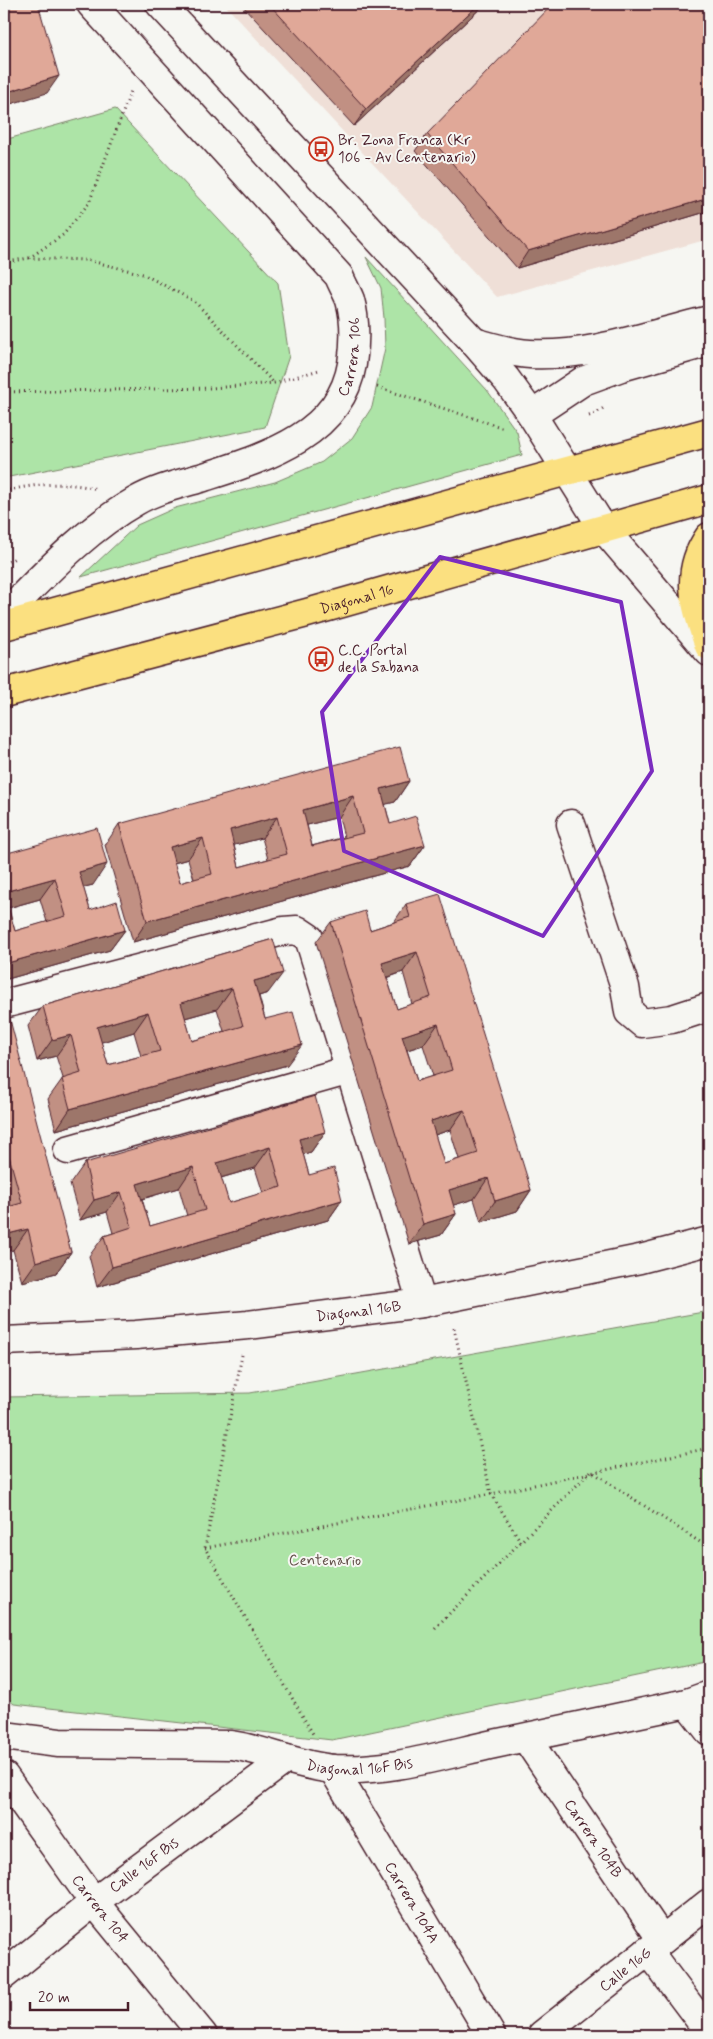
<svg xmlns="http://www.w3.org/2000/svg" width="713" height="2039" font-family="Mynerve,sans-serif">
  <style>
    .built { fill: #efdfd7 }
    .green { fill: #ade4a7; stroke: #7c8269 }
    .lines { fill: none; stroke-linecap: round; stroke-linejoin: round }
    .street-casing { stroke: #4a1f2b; stroke-width: 31 }
    .secondary-casing { stroke: #4a1f2b; stroke-width: 31 }
    .primary-casing { stroke: #4a1f2b; stroke-width: 31 }
    .path { stroke: #4a1f2b; stroke-width: 3; stroke-dasharray: 1 4; stroke-linecap: butt }
    .street { stroke: #f6f6f2; stroke-width: 28 }
    .secondary { stroke: #f6f6f2; stroke-width: 28 }
    .primary { stroke: #fbe080; stroke-width: 28 }
    .wall { fill: #c19083; stroke: #4a1f2b; fill-rule: evenodd }
    .shaded-wall { fill: #9d766a; stroke: #4a1f2b }
    .building { fill: #e0a898; stroke: #4a1f2b; fill-rule: evenodd }
    .marked { fill: none; stroke: #7b2cbf; stroke-width: 4; stroke-linejoin: round }
    .labels { text-anchor: middle; stroke-width: 4; stroke-linejoin: round; paint-order: stroke }
    .poi-label { font-size: 15px; fill: #4a1f2b; stroke: #f6f6f2; text-anchor: start }
    .street-label { font-size: 15px; fill: #4a1f2b; stroke: #f6f6f2 }
    .park-label { font-size: 15px; fill: #63504a; stroke: #f6f6f2 }
  </style>
  <rect width="100%" height="100%" fill="#f6f6f2"/>
  <filter id="ink" filterUnits="userSpaceOnUse"><feTurbulence type="fractalNoise" baseFrequency=".02" numOctaves="2"/><feDisplacementMap in="SourceGraphic" scale="10" xChannelSelector="R" yChannelSelector="G"/><feConvolveMatrix kernelMatrix="1 2 1 2 8 2 1 2 1" color-interpolation-filters="sRGB"/></filter>
  <g filter="url(#ink)">
    <path class="built" d="M224,4h485v235l-212,58z"/>
    <path class="green" d="M115,109l163,174 11,73 -24,71 -261,51v-338z
      M366,257l121,133 30,42 5,23 -441,122 56,-52 38,-17 100,-26 47,-20 30,-24 20,-31 13,-59 -1,-30 -3,-30z
      M709,1311v350l-377,79 -318,-36 -10,-8v-299l246,-4z"/>
    <g class="lines">
      <g class="street-casing">
        <g id="street">
          <path d="M571,824l54,163 4,25 13,11 30,-4 37,-12"/>
          <path d="M4,1004l279,-73 14,-1 12,8 113,365"/>
          <path d="M68,1150l282,-80"/>
          <path id="s1" d="M4,1341l132,-6 112,-10 174,-22 218,-44 69,-18"/>
          <path d="M687,1703l22,-8"/>
          <path id="s2" d="M526,1738l136,202"/>
          <path id="s3" d="M333,1769l158,266"/>
          <path id="s4" d="M4,1776l90,126 109,133"/>
          <path d="M648,1951l61,81"/>
          <path id="s5" d="M4,1975l90,-73 192,-143"/>
          <path id="s6" d="M542,2035l167,-132"/>
        </g>
      </g>
      <g class="secondary-casing">
        <g id="secondary">
          <path d="M160,4l314,338 32,37 26,36 71,113 106,124"/>
          <path d="M474,342c18,5 36,11 56,12 61,3 121,-20 179,-34"/>
          <path d="M532,415l51,-34 38,-14 88,-25"/>
          <path id="s7" d="M4,615c41,-41 81,-85 132,-114 21,-12 44,-17 68,-24 59,-19 136,-41 148,-113 3,-20 4,-43 -2,-64 -3,-8 -8,-16 -11,-24l-248,-272"/>
          <path id="s8" d="M4,1736l55,7 172,2c35,5 68,21 103,24 54,3 109,-14 160,-25 64,-14 129,-27 193,-41l22,28"/>
        </g>
      </g>
      <g class="primary-casing">
        <g id="primary">
          <path d="M709,537c-26,37 -13,70 0,109"/>
          <path d="M4,626l705,-194"/>
          <path id="s9" d="M4,693l303,-80 402,-114"/>
        </g>
      </g>
      <path class="path" d="M29,258l34,-23 26,-32 42,-112
        M4,263l24,-5 59,2 56,14 51,27 80,82
        M377,387l127,41
        M4,392l208,-4 62,-5 45,-13
        M589,416l6,-2 10,-7
        M4,491c33,-7 60,-10 93,-2
        M4,564l11,-6
        M454,1328l37,166 30,48
        M242,1355l-37,193 108,186
        M205,1548l286,-54 218,-46
        M435,1628l156,-157 118,77"/>
      <use href="#street" class="street"/>
      <use href="#secondary" class="secondary"/>
      <use href="#primary" class="primary"/>
    </g>
    <path class="wall" d="M241,4h244l-131,122z
      M709,4v207l-192,57 -102,-117 12,-17z
      M409,781l-14,21 -10,2 5,20 35,21 -15,21 -277,76 -28,-97 14,-21zM339,817l5,20 -32,9 -5,-21zM262,838l6,21 -29,8 -5,-22zM188,859l6,20 -14,4 -6,-20z
      M4,854l89,31 -10,2 7,23 35,20 -15,20 -106,30zM40,899l7,23 -32,9 -7,-23z
      M406,904l125,286 -14,21 -36,11 -7,-23 -21,6 3,9 -15,21 -32,9 -93,-302 15,-20 39,8 24,-8zM403,972l9,32 -15,5 -10,-31zM423,1045l10,31 -16,5 -10,-31zM450,1130l9,29 -15,5 -9,-29z
      M273,939l-5,54 -9,3 6,23 22,46 -231,65 -8,-31 15,-21 -7,-22 -19,5 -9,-35 15,-20zM217,1009l7,22 -32,10 -7,-23zM134,1032l7,24 -33,9 -7,-23z
      M4,1017l67,235 -15,21 -34,9 -9,-32 -9,2z
      M325,1132l-14,20 -8,2 6,21 33,25 -14,20 -231,67 -8,-31 15,-20 9,-3 -6,-21 -27,8 -10,-36 15,-21zM255,1168l8,25 -34,10 -8,-25zM179,1188l8,28 -37,10 -8,-27z"/>
    <path class="shaded-wall" d="M479,4h6l-131,122 12,-17z
      M59,76l-12,17 -43,13v-13z
      M709,198v13l-192,57 11,-17z
      M409,781l-14,21 -28,7 14,-20z
      M353,796l-14,21 -51,13 15,-20z
      M277,817l-15,21 -47,12 15,-20z
      M203,838l-15,21 -32,9 14,-21z
      M425,845l-15,21 -277,76 14,-21z
      M107,864l-14,21 -28,7 14,-20z
      M55,878l-15,21 -36,10v-17z
      M125,930l-15,20 -106,30v-16z
      M417,952l-14,20 -35,12 14,-21z
      M283,973l-15,20 -28,9 14,-21z
      M232,988l-15,21 -50,14 14,-20z
      M148,1012l-14,20 -51,16 14,-21z
      M438,1024l-15,21 -35,11 14,-20z
      M71,1035l-15,21 -19,5 15,-21z
      M302,1045l-15,20 -231,65 14,-21z
      M464,1110l-14,20 -34,11 15,-20z
      M325,1132l-14,20 -27,8 15,-21z
      M270,1147l-15,21 -52,15 14,-20z
      M9,1156l-5,8v-6z
      M193,1167l-14,21 -54,16 12,-20z
      M488,1178l-14,21 -40,12 15,-21z
      M531,1190l-14,21 -36,11 14,-21z
      M121,1192l-14,20 -27,8 14,-20z
      M342,1200l-14,20 -231,67 15,-20z
      M456,1214l-15,21 -32,9 14,-20z
      M28,1229l-15,21 -9,2v-17z
      M71,1252l-15,21 -34,9 14,-20z"/>
    <path class="building" d="M4,4h34l21,72 -55,17z
      M269,4h210l-113,105z
      M553,4h156v194l-181,53 -101,-117z
      M400,747l9,34 -28,8 9,35 26,-8 9,29 -278,76 -28,-97zM353,796l10,37 -51,13 -9,-36zM277,817l10,37 -48,13 -9,-37zM203,838l9,36 -32,9 -10,-36z
      M97,828l10,36 -28,8 11,38 27,-9 8,29 -121,34v-110zM55,878l11,38 -51,15 -11,-39z
      M440,894l91,296 -36,11 -7,-23 -39,12 7,24 -33,10 -92,-302 34,-11 5,19 40,-13 -4,-13zM417,952l14,45 -34,12 -15,-46zM438,1024l14,46 -35,11 -15,-45zM464,1110l14,43 -34,11 -13,-43z
      M273,939l10,34 -29,8 11,38 28,-7 9,33 -232,64 -8,-30 19,-6 -10,-38 -19,5 -9,-34zM232,988l11,38 -51,15 -11,-38zM148,1012l12,39 -52,14 -11,-38z
      M9,1016l62,236 -35,10 -8,-33 -24,6v-27l18,-5 -13,-47 -5,2v-141z
      M315,1096l10,36 -26,7 10,36 25,-7 8,32 -230,67 -8,-31 28,-9 -11,-35 -27,8 -9,-37zM270,1147l11,40 -52,16 -12,-40zM193,1167l12,43 -55,16 -13,-42z"/>
  </g>
  <path class="marked" d="M440,557l181,45 31,169 -109,165 -199,-85 -22,-139z"/>
  <defs>
    <g id="bus-ring" transform="scale(1.25)"><circle r="9.5" fill="#f6f6f2" stroke="#c8321e" stroke-width="1.5"/><path d="M-5-6H5V4H4V6H2V4H-2V6H-4V4H-5ZM-3.5-4V0h7V-4ZM-3.5 1.2v1.5H-2V1.2ZM2 1.2v1.5H3.5V1.2Z" fill="#c8321e"/></g>
  </defs>
  <g fill-rule="evenodd">
    <use href="#bus-ring" x="321" y="149"/>
    <use href="#bus-ring" x="321" y="659"/>
  </g>
  <g class="labels">
    <g class="poi-label">
      <text x="338" y="145">Br. Zona Franca (Kr<tspan x="338" dy="17">106 - Av Centenario)</tspan></text>
      <text x="338" y="655">C.C. Portal<tspan x="338" dy="17">de la Sabana</tspan></text>
    </g>
    <g class="street-label">
      <text dy="5" stroke="none"><textPath href="#s7" startOffset="451">Carrera 106</textPath></text>
      <text dy="5" stroke="none"><textPath href="#s9" startOffset="365">Diagonal 16</textPath></text>
      <text dy="5" stroke="none"><textPath href="#s1" startOffset="356">Diagonal 16B</textPath></text>
      <text dy="5" stroke="none"><textPath href="#s8" startOffset="359">Diagonal 16F Bis</textPath></text>
      <text dy="5" stroke="none"><textPath href="#s2" startOffset="121">Carrera 104B</textPath></text>
      <text dy="5" stroke="none"><textPath href="#s5" startOffset="178">Calle 16F Bis</textPath></text>
      <text dy="5" stroke="none"><textPath href="#s3" startOffset="155">Carrera 104A</textPath></text>
      <text dy="5" stroke="none"><textPath href="#s4" startOffset="164">Carrera 104</textPath></text>
      <text dy="5" stroke="none"><textPath href="#s6" startOffset="106">Calle 16G</textPath></text>
    </g>
    <g class="park-label">
      <text x="325" y="1565">Centenario</text>
    </g>
  </g>
  <rect width="713" height="2039" fill="none" stroke="#f6f6f2" stroke-width="20"/>
  <rect x="10" y="10" width="693" height="2019" fill="none" stroke="#4a1f2b" stroke-width="2" filter="url(#ink)"/>
  <path d="M30 2002v8h98v-8" fill="none" stroke="#4a1f2b" stroke-width="2.5"/>
  <text x="38" y="2002" font-size="15" fill="#4a1f2b" stroke="#f6f6f2" stroke-width="4" paint-order="stroke">20 m</text>
</svg>
